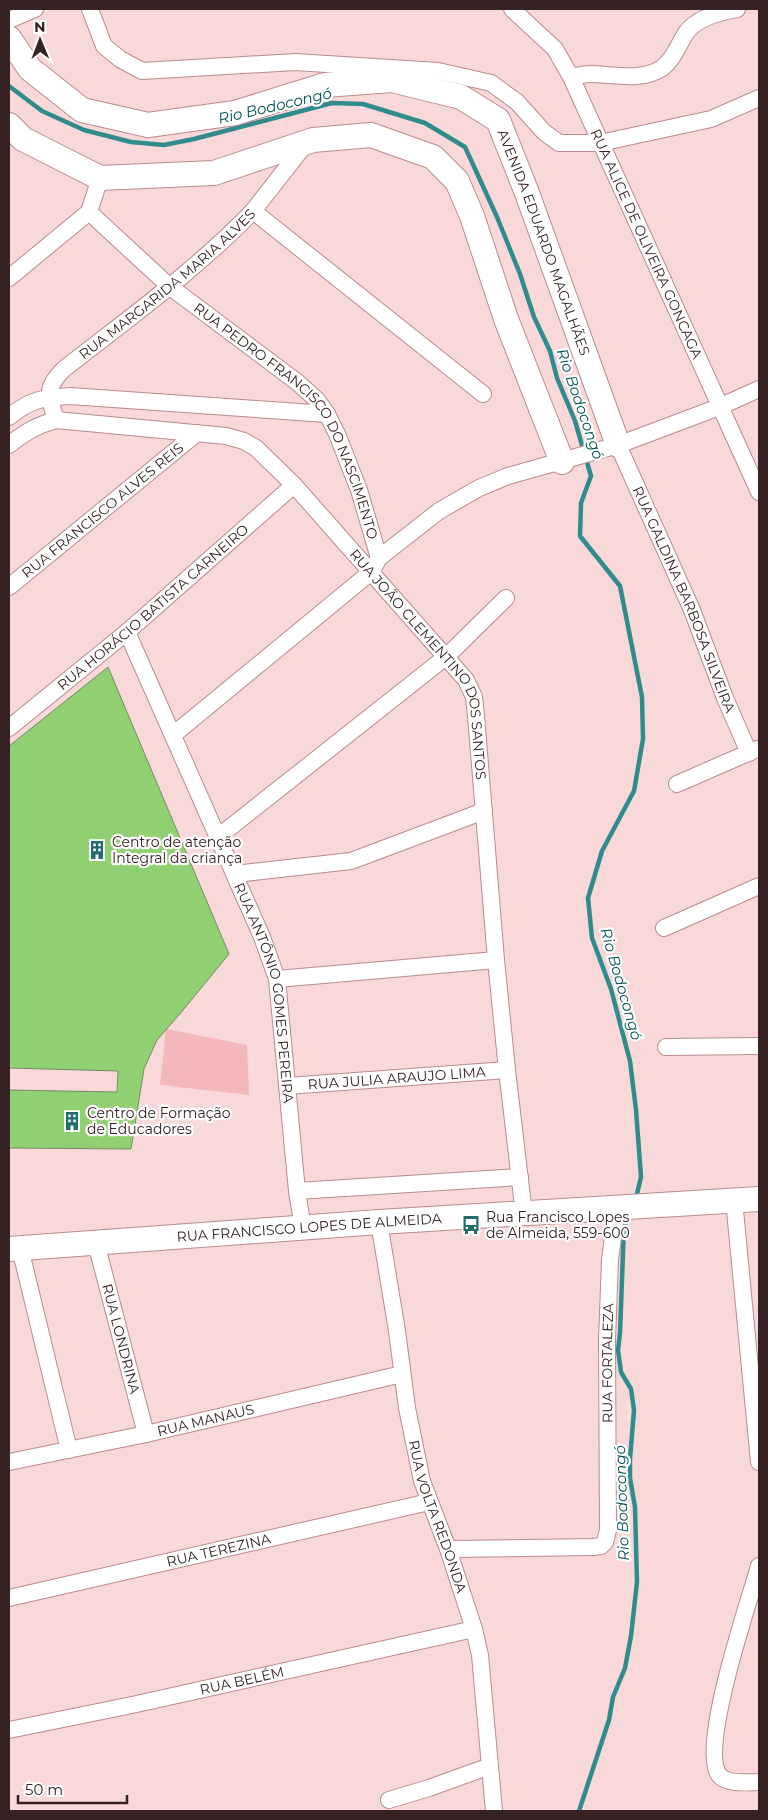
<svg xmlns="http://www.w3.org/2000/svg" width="768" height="1820" font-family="Montserrat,sans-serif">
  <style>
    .green { fill: #f4b8ba }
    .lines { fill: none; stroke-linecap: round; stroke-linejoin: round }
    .stream { stroke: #308b8d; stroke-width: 4.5 }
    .building { fill: #91d072; stroke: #738c67 }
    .street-casing { stroke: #bc8a8c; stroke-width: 18 }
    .secondary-casing { stroke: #bc8a8c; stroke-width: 26 }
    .street { stroke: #fff; stroke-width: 16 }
    .secondary { stroke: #fff; stroke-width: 24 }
    .labels { text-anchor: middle; stroke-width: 4.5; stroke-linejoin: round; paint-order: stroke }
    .street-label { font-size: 14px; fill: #362223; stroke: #fff }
    .poi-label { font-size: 14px; fill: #362223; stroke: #fff; text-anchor: start }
    .water-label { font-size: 15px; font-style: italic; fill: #005253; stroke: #fff }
  </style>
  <rect width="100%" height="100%" fill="#f9d8d9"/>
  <path class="green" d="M166,1029l81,16 2,50 -89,-10z"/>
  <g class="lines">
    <path class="stream" d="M9,86l33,25 42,19 47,12 33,3 30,-6 138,-36 31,1 62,19 40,24 32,70 23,57 14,43 16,34 7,27 18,43 16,55 -10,27 -1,33 40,50 22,111 1,42 -9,52 -32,60 -14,47 4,40 19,51 19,72 6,49 5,67 -5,21
      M579,1811l30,-91 4,-23 12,-29 6,-32 6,-54 -2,-75 -5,-29v-19l4,-49 -3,-21 -10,-17 -3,-22 2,-17 4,-107 5,-11"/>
  </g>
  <path class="building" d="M108,667l121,287 -50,61 -22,25 -13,29 -13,80 -122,-1v-58l108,2 1,-21 -109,-3v-322z"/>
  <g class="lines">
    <g class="street-casing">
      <g id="street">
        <path d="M90,9l14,37 16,13 22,12 153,-9 143,9 53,12 26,19 27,30 15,11h41l111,-24 48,-21"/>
        <path id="s1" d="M512,9l43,40 16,28 188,415"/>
        <path d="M9,20l26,-11"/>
        <path d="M571,77c6,-1 13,-3 19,-3 23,0 51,8 72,-6 12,-9 16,-23 24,-35 10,-15 34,-21 51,-24"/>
        <path d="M253,211l54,-69"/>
        <path d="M89,212l11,-34"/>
        <path id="s2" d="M9,278l80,-66 80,74 128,96 20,18 10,14 10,20 22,56 20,68"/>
        <path d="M9,417c22,-18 33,-19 61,-21l257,18"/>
        <path id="s3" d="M56,420c-7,-24 -12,-32 8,-51 65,-51 132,-99 189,-158l230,183"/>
        <path id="s4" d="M9,445c15,-12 28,-20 47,-25l170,16 18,5 12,7 38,37 172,195 8,17 2,19 20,244 11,110 17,144"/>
        <path id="s5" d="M618,445l74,165 33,88 24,55"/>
        <path id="s6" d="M9,587l188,-154"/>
        <path id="s7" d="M127,632l135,305 15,42 20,212 6,37"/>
        <path id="s8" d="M9,728l118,-96 167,-147"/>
        <path d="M173,735l198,-163 8,-14 60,-47 40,-23 29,-12 110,-31 101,-38 40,-18"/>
        <path d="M677,784l80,-35"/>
        <path d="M218,837l229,-181 59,-58"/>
        <path d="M235,874l116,-13 133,-50"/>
        <path d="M664,928l95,-42"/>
        <path d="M277,979l219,-19"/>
        <path d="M666,1047l93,-1"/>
        <path id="s9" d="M287,1086l220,-16"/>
        <path d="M297,1191l223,-14"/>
        <path d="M734,1200l25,262"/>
        <path id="s10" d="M379,1222l18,109 10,77 15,73 26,68 26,80 6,26 14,156"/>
        <path id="s11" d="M96,1243l50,191"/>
        <path d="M20,1248l49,202"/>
        <path id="s12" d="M9,1462l137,-28 256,-60"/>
        <path id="s13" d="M448,1549l145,-2 8,-1 4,-4 3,-12 -1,-190 3,-80 7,-53"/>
        <path d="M759,1566c-10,36 -60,181 -40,209 8,10 29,7 40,7"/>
        <path id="s14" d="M9,1598l420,-96"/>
        <path id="s15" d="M9,1730l123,-25 342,-76"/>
        <path d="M389,1800l40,-12 61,-22"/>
      </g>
    </g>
    <g class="secondary-casing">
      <g id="secondary">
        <path id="s16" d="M9,38l21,31 52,41 66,15 87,-12 90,-28 67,-5 69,17 37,23 29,73 91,252"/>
        <path d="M9,125l14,14 77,39 114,-5 99,-33 58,-5 62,22 24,24 15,35 34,103 56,143"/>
        <path id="s17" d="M9,1249l370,-27 380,-23"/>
      </g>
    </g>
    <use href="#street" class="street"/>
    <use href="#secondary" class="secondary"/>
  </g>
  <defs>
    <g id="building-bare" transform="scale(1.5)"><path d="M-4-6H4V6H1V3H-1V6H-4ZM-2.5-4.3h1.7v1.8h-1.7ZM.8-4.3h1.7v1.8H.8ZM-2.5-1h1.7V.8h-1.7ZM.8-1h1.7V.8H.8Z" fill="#216d6e" stroke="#fff" stroke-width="2.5" paint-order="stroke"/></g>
    <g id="bus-bare" transform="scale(1.5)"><path d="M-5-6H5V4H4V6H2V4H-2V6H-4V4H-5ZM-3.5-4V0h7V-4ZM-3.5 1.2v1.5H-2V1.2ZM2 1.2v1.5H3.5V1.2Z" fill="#216d6e" stroke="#fff" stroke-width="2.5" paint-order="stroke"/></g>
  </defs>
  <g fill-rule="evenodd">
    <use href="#building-bare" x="97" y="850"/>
    <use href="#building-bare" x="72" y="1121"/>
    <use href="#bus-bare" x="471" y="1225"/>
  </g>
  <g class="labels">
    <g class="street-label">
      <text dy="5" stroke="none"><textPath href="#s16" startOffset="666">AVENIDA EDUARDO MAGALHÃES</textPath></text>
      <text dy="5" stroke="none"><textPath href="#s1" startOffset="274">RUA ALICE DE OLIVEIRA GONCAGA</textPath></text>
      <text dy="5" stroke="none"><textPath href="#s3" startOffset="190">RUA MARGARIDA MARIA ALVES</textPath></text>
      <text dy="5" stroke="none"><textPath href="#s2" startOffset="398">RUA PEDRO FRANCISCO DO NASCIMENTO</textPath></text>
      <text dy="5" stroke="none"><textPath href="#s6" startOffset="121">RUA FRANCISCO ALVES REIS</textPath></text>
      <text dy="5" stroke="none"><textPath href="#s5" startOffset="168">RUA GALDINA BARBOSA SILVEIRA</textPath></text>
      <text dy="5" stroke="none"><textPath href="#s8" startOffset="188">RUA HORÁCIO BATISTA CARNEIRO</textPath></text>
      <text dy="5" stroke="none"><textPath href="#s4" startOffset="535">RUA JOÃO CLEMENTINO DOS SANTOS</textPath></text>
      <text dy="5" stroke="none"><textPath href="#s7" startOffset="389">RUA ANTÔNIO GOMES PEREIRA</textPath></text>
      <text dy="5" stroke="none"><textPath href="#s9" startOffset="110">RUA JULIA ARAUJO LIMA</textPath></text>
      <text dy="5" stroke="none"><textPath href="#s17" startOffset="301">RUA FRANCISCO LOPES DE ALMEIDA</textPath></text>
      <text dy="5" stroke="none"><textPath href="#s11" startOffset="99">RUA LONDRINA</textPath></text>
      <text dy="5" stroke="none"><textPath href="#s13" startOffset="338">RUA FORTALEZA</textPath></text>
      <text dy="5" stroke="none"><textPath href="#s12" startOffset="201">RUA MANAUS</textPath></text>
      <text dy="5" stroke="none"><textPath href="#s10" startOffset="301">RUA VOLTA REDONDA</textPath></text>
      <text dy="5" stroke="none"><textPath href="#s14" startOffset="215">RUA TEREZINA</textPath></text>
      <text dy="5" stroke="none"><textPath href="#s15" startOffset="238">RUA BELÉM</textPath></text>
    </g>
    <g class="poi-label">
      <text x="112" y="847">Centro de atenção<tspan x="112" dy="16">Integral da criança</tspan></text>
      <text x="87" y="1118">Centro de Formação<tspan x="87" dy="16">de Educadores</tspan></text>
      <text x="486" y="1222">Rua Francisco Lopes<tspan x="486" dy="16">de Almeida, 559-600</tspan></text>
    </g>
    <g class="water-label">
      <text transform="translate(275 106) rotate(-13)" y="5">Rio Bodocongó</text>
      <text transform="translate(580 404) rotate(71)" y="5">Rio Bodocongó</text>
      <text transform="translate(621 984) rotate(74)" y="5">Rio Bodocongó</text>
      <text transform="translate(622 1503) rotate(-92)" y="5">Rio Bodocongó</text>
    </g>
  </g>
  <rect width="768" height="1820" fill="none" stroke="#362223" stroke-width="20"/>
  <g transform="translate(40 40) rotate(359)" stroke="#ffffff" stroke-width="4" paint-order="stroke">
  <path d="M0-4L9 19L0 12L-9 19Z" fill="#362223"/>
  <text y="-8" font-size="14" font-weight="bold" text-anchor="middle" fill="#362223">N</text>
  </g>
  <path d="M18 1795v8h109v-8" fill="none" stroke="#362223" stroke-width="2.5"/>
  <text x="25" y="1795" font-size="15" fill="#362223" stroke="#ffffff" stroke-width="4" paint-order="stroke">50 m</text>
</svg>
